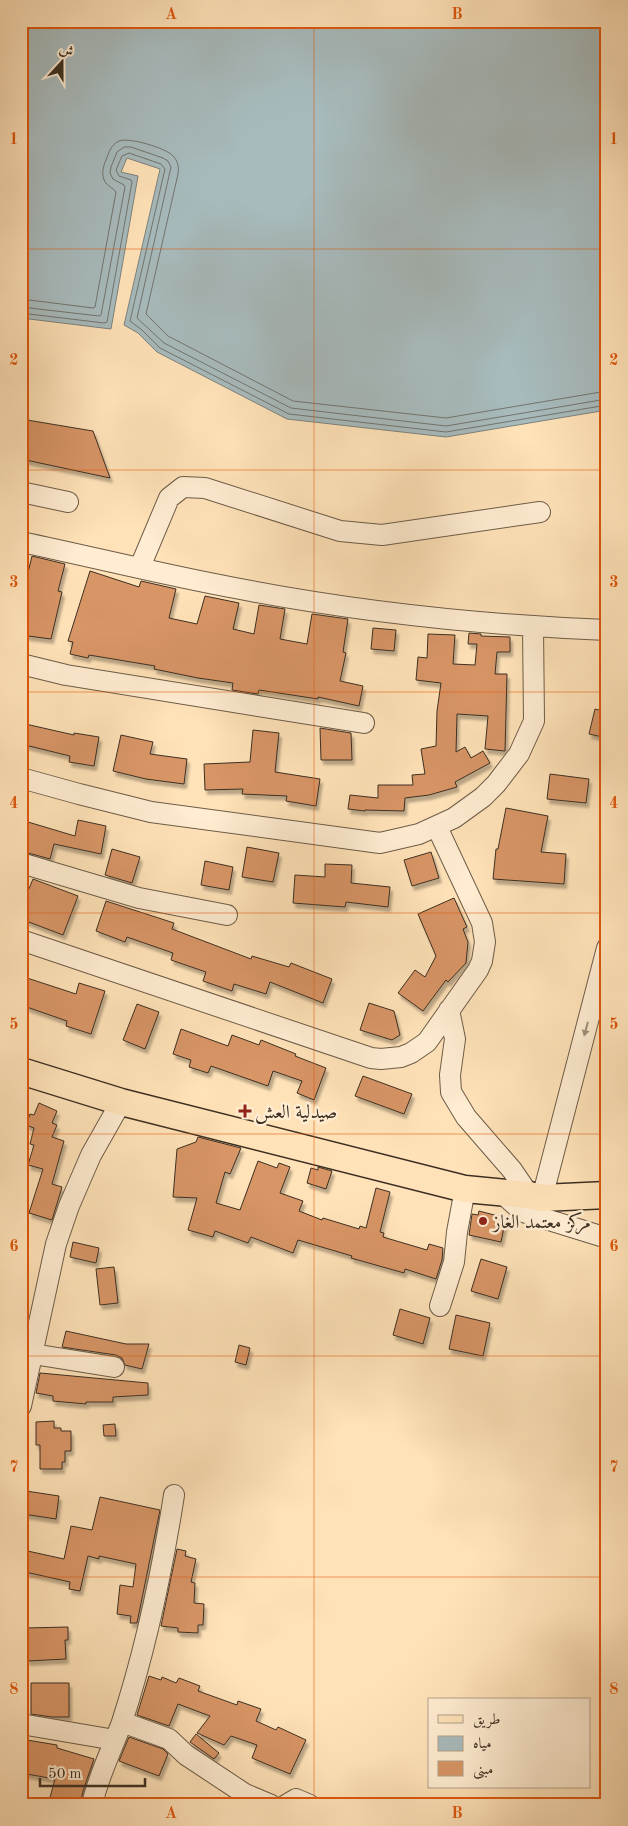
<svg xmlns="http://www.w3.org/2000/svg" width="628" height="1826" font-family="'Old Standard TT',Amiri,serif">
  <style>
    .water { fill: #a7babc; stroke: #7c827e }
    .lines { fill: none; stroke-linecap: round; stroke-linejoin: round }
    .shore { stroke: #72746f; stroke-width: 1 }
    .building { fill: #d89566; stroke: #3c2f22; filter: url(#shadow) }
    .minor-casing { stroke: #6d5c48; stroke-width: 22 }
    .major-casing { stroke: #3c2f22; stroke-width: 29 }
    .minor { stroke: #ffecd1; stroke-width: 20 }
    .major { stroke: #ffe2b8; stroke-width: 26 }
    .oneway { fill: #9e8e7a }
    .grid { fill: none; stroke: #df570d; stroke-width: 1; stroke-opacity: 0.55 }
    .poi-dot { fill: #8f2418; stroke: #ffecd1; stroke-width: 2 }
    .labels { text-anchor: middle; stroke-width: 5; stroke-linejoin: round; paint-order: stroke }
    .poi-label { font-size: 19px; fill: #3c2f22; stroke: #ffecd1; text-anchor: start }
    .neatline { fill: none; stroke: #df570d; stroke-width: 2 }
    .grid-label { font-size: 16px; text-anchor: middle; font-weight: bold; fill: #df570d }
  </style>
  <defs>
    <filter id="shadow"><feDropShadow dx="2.5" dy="4.5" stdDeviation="1" flood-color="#0004"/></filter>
  </defs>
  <rect width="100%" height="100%" fill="#ffe2b8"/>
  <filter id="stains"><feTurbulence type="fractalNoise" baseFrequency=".004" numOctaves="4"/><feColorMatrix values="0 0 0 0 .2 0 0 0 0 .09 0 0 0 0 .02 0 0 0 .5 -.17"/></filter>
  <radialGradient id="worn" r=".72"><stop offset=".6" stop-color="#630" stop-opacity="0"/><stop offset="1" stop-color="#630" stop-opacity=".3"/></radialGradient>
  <path class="water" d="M21,21h586v389l-161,27 -159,-18 -130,-67 -19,-19 -14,-8 36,-156 -33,-11 -6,14 17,4 -27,153 -90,-11z"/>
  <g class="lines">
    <path class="shore" d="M21,299l72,9 2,-1 21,-115c-3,-4 -8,-6 -11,-10 -4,-8 -2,-15 1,-22 3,-8 5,-15 13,-19 10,-4 47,7 54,15 5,5 6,11 5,18l-32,140 22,22 125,65 153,17 161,-27
      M21,307l78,9 2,-1 24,-128 -1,-2 -11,-6 -3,-6 1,-6 6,-15 7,-5h7l32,11 5,3 3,6 -34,151 27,25 127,65 155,18 161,-27
      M21,313l83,10 3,-1 25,-140 -1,-2 -12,-4 -3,-6 6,-14 7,-3 32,11 4,5 -35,152 12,9 18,18 129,66 157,18 161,-27"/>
  </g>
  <path class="building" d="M21,419l72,12 17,47 -89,-19z
    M32,556l33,8 -7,27 4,1 -11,47 -30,-4v-33z
    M90,571l49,16 2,-6 35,8 -7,29 28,6 8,-28 34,7 -6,26 21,5 5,-29 26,4 -5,30 27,5 5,-30 36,5 -5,33 3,1 -6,28 23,5 -4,20 -41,-9v2l-59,-9 -1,4 -26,-4 1,-7 -35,-5 -44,-9 1,-3 -66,-11 -1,3 -18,-4 3,-12 -5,-1z
    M373,628l23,2 -2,21 -23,-2z
    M469,633l12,1v2l29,1v15h-13l-2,22h12l-2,77 -20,-2 3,-33 -31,-2 -1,38 9,-5 6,11 12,-7 7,12 -35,19 2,5 -28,8 -24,3 -1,13 -39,-1v1l-17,-2 2,-14 28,3v-13h35l-1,-10 13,-1 -4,-25 15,-3 1,-35 4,-28 -25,-3 2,-23 9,1 1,-24 27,1 -2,29 22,1 2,-21h-9z
    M595,709l12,3v26l-18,-4z
    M21,723l53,12v-2l25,4 -5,29 -25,-4 1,-6 -49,-12z
    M320,728l31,5 1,27h-31z
    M253,730l26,3 -4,39 45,7 -4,27 -30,-5 1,-5 -45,-2 1,-5 -38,1 -1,-26 46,-2z
    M121,735l32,7 -3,12 37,5 -3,25 -38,-5 -33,-8z
    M550,774l39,5 -3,24 -39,-4z
    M506,808l42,8 -7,36 25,2 -2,30 -71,-5 3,-30h2z
    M78,820l28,6 -5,28 -47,-10 -4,15 -29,-8 7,-29 47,14z
    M247,847l32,6 -6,29 -31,-5z
    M112,849l28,8 -8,26 -27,-8z
    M431,852l8,26 -27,8 -8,-26z
    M205,861l28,6 -4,23 -28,-5z
    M325,864l27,1 -1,18 39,4 -2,20 -42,-5 -1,5 -52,-4 2,-28 30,2z
    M33,879l45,17 -15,39 -42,-16v-11z
    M454,898l13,29 -4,2 5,13 -2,21 -18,19 -2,-2 -23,31 -25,-18 17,-23 10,7 11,-21 -18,-42z
    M106,901l68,22 -2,6 79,30 1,-3 37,11 2,-4 41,16 -9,24 -53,-21 -4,12 -32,-10 -2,7 -29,-10 3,-9 -35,-12 2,-7 -46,-16 -2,5 -29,-11z
    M21,976l55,18 3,-11 26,8 -14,43 -25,-8 1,-5 -46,-16z
    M369,1003l25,8 6,24 -8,5 -32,-10z
    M137,1004l22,8 -14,37 -22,-9z
    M181,1029l47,17 4,-11 27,10 2,-5 35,14 -1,2 31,12 -12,32 -17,-7 5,-12 -29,-10 -5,15 -57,-20 -3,7 -19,-6 2,-7 -18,-6z
    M363,1076l49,18 -8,20 -49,-18z
    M39,1103l18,8 -5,12 5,2 -5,12 12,4 -12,43 10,3 -10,33 -23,-7 14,-44 -15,-4 6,-20 -4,-1 4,-16 -8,-3 4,-11 4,1z
    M198,1137l43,11 -11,26 -5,-2 -9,31 24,7 18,-49 19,7 2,-5 11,4 -10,26 23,8 -4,10 23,9 1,-2 36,11 1,-3 6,2 10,-40 14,4 -10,40 4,1 -1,4 44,13 2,-6 14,4 -1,12 -6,19 -31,-10 -1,4 -53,-15 1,-2 -54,-16 -5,13 -42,-16 -3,6 -33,-12 -2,6 -25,-7 9,-32 -24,-1 4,-48 19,-7z
    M318,1167l14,4 -6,18 -19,-6 4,-15 7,2z
    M479,1211l27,7 -5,24 -32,-7 3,-21 6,1z
    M73,1242l26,6 -3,15 -26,-6z
    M481,1259l26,8 -9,32 -27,-8z
    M114,1267l4,36 -18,2 -4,-36z
    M400,1309l30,9 -7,26 -30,-9z
    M456,1315l34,8 -7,33 -34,-7z
    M66,1331l60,13h23l-7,25 -17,-4 -3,-7 -6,-3 -54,-8z
    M239,1345l11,3 -4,17 -11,-3z
    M40,1373l108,10v12l-35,2v5h-27v2l-33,-3v-5l-17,-3z
    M54,1421v7h7v3h10v20h-6v11h-3v7h-22v-24h-4v-23z
    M115,1424l1,12h-12l-1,-11z
    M26,1491l33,5 -3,23 -33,-5z
    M100,1497l60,13 -23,113h-7l1,-7 -14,-2 3,-29 13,2 3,-23 -37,-8v3l-11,-3 -8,35 -11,-2 1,-7 -49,-11 2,-21 41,9 7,-33 21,4z
    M177,1549l9,2 -1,5 11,3 -5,23 4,1 -1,20 10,1 -1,21h-5v8l-20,-1v-4l-17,-2z
    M68,1627v13h-3l1,19 -39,2 -3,-33z
    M149,1676l12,4 1,-3 14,6 3,-5 21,8 -2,5 39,14 1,-4 23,8 -5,12 20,9 2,-3 28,13 -16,34 -38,-16 5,-13 -26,-9 -7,9 -27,-12 13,-17 -32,-12 -9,22 -32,-11z
    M31,1683h38v34h-17l-21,-3z
    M196,1734l23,19 -5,6 -24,-17z
    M129,1737l34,12 5,5 -9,22 -40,-15z
    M21,1739l36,6v3l37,11 -11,32 -3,14h-32l7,-26 -34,-6z"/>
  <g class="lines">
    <g class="minor-casing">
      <path id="minor" d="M21,492l47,10
        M21,542c72,15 143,33 214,46 123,24 247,37 372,42
        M140,567l29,-69 14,-11 22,1 135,43 42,4 158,-23
        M21,664l45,11 298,48
        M21,778l58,16 72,18 229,31 39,-9 35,-16 29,-21 13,-13 23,-30 15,-33 -1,-94
        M21,863l118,35 88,17
        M21,940l350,118 10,1 20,-2 10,-4 16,-11 51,-72 4,-9 3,-19 -3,-19 -45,-96
        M449,1010l6,29 -5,36 1,17 15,25 46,53 17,25
        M503,1194l20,18 84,26
        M542,1198l65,-250
        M440,1306l14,-44 3,-30 8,-43
        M33,1354l81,13
        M21,1406l35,-162 13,-38 22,-51 30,-53
        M122,1722l47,17 17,16 59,39 26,11
        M21,1724l94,16
        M92,1805c6,-29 20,-55 30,-83 24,-74 40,-150 52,-227
        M286,1805l10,-6 14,6"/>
    </g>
    <g class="major-casing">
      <path id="major" d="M21,1071l100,31 344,87 64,6 13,3 65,-3"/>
    </g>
    <use href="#minor" class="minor"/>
    <use href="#major" class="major"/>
  </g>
  <defs><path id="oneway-solid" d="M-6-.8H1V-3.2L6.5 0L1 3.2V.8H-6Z" transform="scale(1.25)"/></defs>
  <use class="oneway" href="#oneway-solid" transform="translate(586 1029) rotate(105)"/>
  <path class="grid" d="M314,21v1784M21,249h586M21,470h586M21,692h586M21,913h586M21,1134h586M21,1356h586M21,1577h586"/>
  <g class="poi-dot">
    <path d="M242.5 1103.5h5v5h5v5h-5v5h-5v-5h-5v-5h5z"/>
    <circle cx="483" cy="1221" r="5"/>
  </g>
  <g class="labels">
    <g class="poi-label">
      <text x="255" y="1118">صيدلية العش</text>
      <text x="493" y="1228">مركز معتمد الغاز</text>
    </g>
  </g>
  <rect width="628" height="1826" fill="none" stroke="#ffe2b8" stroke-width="55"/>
  <rect x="428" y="1698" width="162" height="90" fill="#ffecd1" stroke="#b1a08b"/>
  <rect x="438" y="1715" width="25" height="8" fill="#ffe2b8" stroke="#b1a08b"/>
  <text x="473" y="1724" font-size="15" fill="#3c2f22">طريق</text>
  <rect x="438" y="1736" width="25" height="15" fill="#a7babc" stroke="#b1a08b"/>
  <text x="473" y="1748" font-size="15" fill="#3c2f22">مياه</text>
  <rect x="438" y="1761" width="25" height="15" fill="#d89566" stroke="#b1a08b"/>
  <text x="473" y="1774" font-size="15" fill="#3c2f22">مبنى</text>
  <g transform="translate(62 62) rotate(21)" stroke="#ffecd1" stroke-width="4" paint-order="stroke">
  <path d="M0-4L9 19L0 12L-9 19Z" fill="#3c2f22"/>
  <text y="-8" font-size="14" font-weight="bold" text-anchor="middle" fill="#3c2f22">ش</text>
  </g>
  <path d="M40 1778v8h105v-8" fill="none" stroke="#3c2f22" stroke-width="2.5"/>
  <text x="48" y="1778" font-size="15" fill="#3c2f22" stroke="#ffecd1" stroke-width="4" paint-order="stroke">50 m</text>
  <rect x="28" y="28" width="572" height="1770" class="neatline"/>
  <g class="grid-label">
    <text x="171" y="19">A</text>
    <text x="457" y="19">B</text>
    <text x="14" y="144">1</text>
    <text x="614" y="144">1</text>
    <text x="14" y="365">2</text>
    <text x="614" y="365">2</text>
    <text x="14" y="587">3</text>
    <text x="614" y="587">3</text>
    <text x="14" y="808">4</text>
    <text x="614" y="808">4</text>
    <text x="14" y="1029">5</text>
    <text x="614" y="1029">5</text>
    <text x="14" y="1251">6</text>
    <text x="614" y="1251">6</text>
    <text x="14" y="1472">7</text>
    <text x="614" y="1472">7</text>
    <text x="14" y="1694">8</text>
    <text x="614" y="1694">8</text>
    <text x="171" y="1818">A</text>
    <text x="457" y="1818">B</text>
  </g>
  <rect width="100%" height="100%" filter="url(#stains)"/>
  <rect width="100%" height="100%" fill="url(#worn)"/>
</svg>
